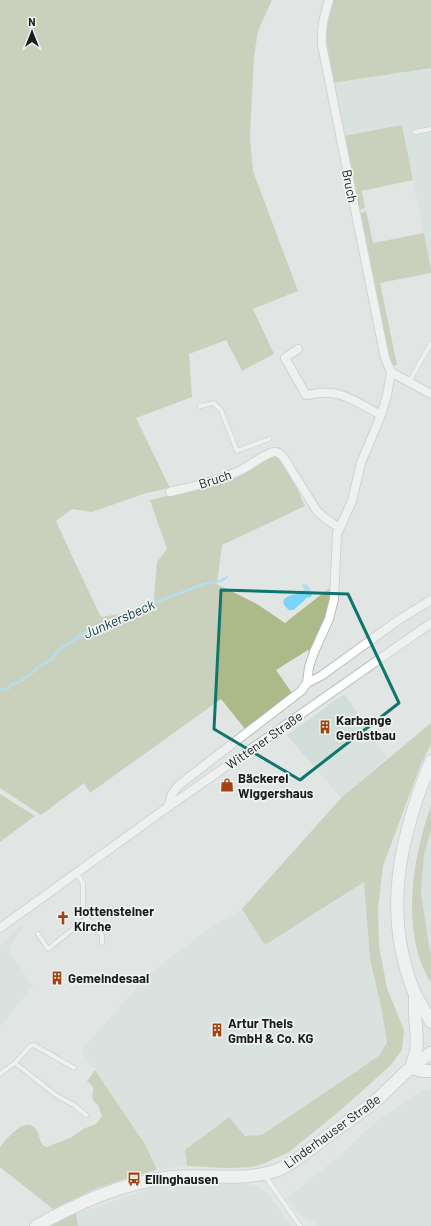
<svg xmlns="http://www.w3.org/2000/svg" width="431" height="1226" font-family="Barlow,sans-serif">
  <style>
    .built { fill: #d0ddd8 }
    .green { fill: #acb989 }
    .water { fill: #79d5f8 }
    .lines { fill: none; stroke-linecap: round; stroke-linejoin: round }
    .stream { stroke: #79d5f8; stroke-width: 2.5 }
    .service-casing { stroke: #b7bcba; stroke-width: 5.5 }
    .minor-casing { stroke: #b7bcba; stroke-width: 10 }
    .secondary-casing { stroke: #b7bcba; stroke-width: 14 }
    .service { stroke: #fff; stroke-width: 4 }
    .minor { stroke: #fff; stroke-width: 8 }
    .secondary { stroke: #fff; stroke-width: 12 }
    .marked { fill: none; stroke: #0f766e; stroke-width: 3; stroke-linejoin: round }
    .labels { text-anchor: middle; stroke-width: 3.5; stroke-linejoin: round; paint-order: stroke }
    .street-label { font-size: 13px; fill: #1b1c1c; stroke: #eff4f2 }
    .poi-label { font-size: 13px; font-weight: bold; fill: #1b1c1c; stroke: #eff4f2; text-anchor: start }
    .water-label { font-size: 14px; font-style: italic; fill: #103b49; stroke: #eff4f2 }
  </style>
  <rect width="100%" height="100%" fill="#e1e6e5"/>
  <path class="built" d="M431,68v202l-29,-145 -59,11 -11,-53z
    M343,695l3,1 41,62 -46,40 -54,-63z
    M431,830v123l-2,-6 -8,-56 3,-36z
    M364,882l23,161 -7,12 -118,80 -17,1 -60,14 2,16 -30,4 -12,-26 -64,-94 67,-75 57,-44 37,-22 23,36z
    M24,923l-9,16 -7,10 25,37 -33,41v-80l14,-16z
    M424,1089l7,1v136h-115v-5l-7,-1 -10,-5 -12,-17 52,-42 34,-32z
    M181,1184h67l7,2 8,4 6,5 23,31h-214l-2,-12 79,-27z"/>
  <path class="green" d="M0,0h272l-14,31 -4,26 -4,80 3,34 45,120 -45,18 21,45 -32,17 -16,-31 -37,14 3,43 -56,21 34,70 -24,5 -54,19 -20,-3 -16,12 23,50 22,46 52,-8 4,-47 10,-13 -17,-49 21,-5 93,-35c4,-2 8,-5 12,-4 8,2 25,41 29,50l-83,39 -5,39 40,20 28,19 47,-37 -2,16 -3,12 -16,38 -3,-2 -32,20 16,23 -47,36 -24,-30 -131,94 -6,-10 -43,32 -41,-27z
    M333,0h98v68l-99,15 -7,-42 1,-21z
    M402,125l11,55 -51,11 3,17 -8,2 -14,-74z
    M366,211l7,32 51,-10 7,37v3l-51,10 17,82 -5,1 -3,-1 -31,-150z
    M431,723v21l-10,20 -38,102 -5,42 1,38 8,42 17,42 -2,20 -11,15 -49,44 -53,43 -24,11 -13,4 -26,1 -39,-2 -2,-16 44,-33 16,19 17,-1 118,-80 7,-13 -5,-31 -12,-52 -6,-77 -99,63 -23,-36 99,-111z
    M0,794l35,22 -35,26z
    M431,806v24l-7,25 -3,36 8,56 2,6v30c-31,-50 -19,-124 0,-177z
    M95,1070l50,74 12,26 -23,6 -37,12 -44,21 -53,-42v-20c7,-8 24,-32 36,-18 4,5 3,13 8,17l3,1 25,-10 11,-8 13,-5 6,-8 -4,-11c-9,-6 -4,-10 -5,-18l-6,-6z
    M76,1214l2,12h-32l11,-6z"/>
  <path class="water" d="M303,584l5,1 4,8 -1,4 -5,1c-3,5 -8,7 -12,12h-5c-15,-12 4,-16 13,-17l2,-4 -2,-4z"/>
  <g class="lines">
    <path class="stream" d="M0,690l8,-1 4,-5 9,-3 12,-9 6,-6 12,-6 9,-11 21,-14 57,-26 66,-25 17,-3 6,-4"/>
    <g class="service-casing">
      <path id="service" d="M415,132l16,-3
        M409,382l22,-39
        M200,406l14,-3 7,7 16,41 32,-12
        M77,873l6,11v30l19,21v8
        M38,934l10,15 39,-31
        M15,1063l42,33 17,9 12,10
        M0,1074l15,-11 15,-17 4,-1 40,23
        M265,1176l35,50"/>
    </g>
    <g class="minor-casing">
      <path id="minor" d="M298,349l-13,9 21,37c8,-1 17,-3 25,-2 16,1 36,15 50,22
        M391,372l40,22
        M170,492c24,-6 49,-11 71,-22 10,-5 23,-16 33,-18 4,-1 7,3 10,6l33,53 9,8 13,9
        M307,683l14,-7 79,-57 31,-19
        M168,807l4,-13 7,-9 122,-94 6,-8 2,-16 5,-15 15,-33 5,-20 3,-65 15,-33 9,-38 20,-48 6,-20 4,-23 -6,-14 -63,-313c-1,-17 2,-29 7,-45
        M0,928l168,-121 263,-184"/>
    </g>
    <g class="secondary-casing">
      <path id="secondary" d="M431,761c-31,76 -49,151 -17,231 5,10 12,20 17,30
        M411,1068l5,-16 1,-13 -2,-23v-21
        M411,1068l11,3h9
        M36,1226c43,-23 87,-44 136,-49 33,-3 78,5 108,-8 16,-8 31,-20 45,-31 16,-12 33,-23 49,-36 12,-10 23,-22 35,-33 7,-6 15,-11 22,-16"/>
    </g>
    <use href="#service" class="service"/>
    <use href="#minor" class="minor"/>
    <use href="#secondary" class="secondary"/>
  </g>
  <path d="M0 0H431V1226H0ZM221,590l127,4 51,109 -99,77 -86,-51z" fill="#e1e6e5" fill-opacity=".55" fill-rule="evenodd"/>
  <path class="marked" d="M221,590l127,4 51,109 -99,77 -86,-51z"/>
  <defs>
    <g id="building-bare" transform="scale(1.08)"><path d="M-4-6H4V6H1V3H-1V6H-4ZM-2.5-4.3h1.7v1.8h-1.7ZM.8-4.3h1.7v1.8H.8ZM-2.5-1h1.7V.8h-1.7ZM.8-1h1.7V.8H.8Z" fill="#a5420d" stroke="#eff4f2" stroke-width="2.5" paint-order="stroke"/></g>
    <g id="shop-bare" transform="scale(1.08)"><path d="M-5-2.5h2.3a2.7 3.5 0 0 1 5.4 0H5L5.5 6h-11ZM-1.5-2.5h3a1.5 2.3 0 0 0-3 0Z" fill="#a5420d" stroke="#eff4f2" stroke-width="2.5" paint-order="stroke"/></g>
    <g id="church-bare" transform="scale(1.08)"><path d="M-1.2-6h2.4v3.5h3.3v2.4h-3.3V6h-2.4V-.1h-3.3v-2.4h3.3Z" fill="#a5420d" stroke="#eff4f2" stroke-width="2.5" paint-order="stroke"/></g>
    <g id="bus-bare" transform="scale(1.08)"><path d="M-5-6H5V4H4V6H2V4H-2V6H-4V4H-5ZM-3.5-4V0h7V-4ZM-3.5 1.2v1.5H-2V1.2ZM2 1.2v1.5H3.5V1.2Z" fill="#a5420d" stroke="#eff4f2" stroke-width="2.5" paint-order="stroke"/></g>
  </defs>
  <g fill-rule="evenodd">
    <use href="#building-bare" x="325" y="727"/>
    <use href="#shop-bare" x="227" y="785"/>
    <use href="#church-bare" x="63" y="918"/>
    <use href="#building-bare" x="57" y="978"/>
    <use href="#building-bare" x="217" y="1030"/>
    <use href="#bus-bare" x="134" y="1179"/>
  </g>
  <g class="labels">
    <g class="street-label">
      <text transform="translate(350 186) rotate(79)" y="5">Bruch</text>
      <text transform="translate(215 479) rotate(-18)" y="5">Bruch</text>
      <text transform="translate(264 740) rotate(-35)" y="5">Wittener Straße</text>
      <text transform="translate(332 1131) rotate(-36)" y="5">Linderhauser Straße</text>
    </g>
    <g class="poi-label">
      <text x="336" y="725">Karbange<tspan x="336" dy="15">Gerüstbau</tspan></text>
      <text x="238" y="783">Bäckerei<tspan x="238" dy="15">Wiggershaus</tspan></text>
      <text x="74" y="916">Hottensteiner<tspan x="74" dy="15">Kirche</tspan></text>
      <text x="68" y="983">Gemeindesaal</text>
      <text x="228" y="1028">Artur Theis<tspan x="228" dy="15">GmbH &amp; Co. KG</tspan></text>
      <text x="145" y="1184">Ellinghausen</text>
    </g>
    <g class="water-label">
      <text transform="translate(119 619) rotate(-24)" y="5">Junkersbeck</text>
    </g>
  </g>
  <g transform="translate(32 32)" stroke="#eff4f2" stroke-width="3" paint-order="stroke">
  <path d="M0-3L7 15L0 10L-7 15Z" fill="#1b1c1c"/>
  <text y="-6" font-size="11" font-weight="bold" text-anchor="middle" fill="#1b1c1c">N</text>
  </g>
</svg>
